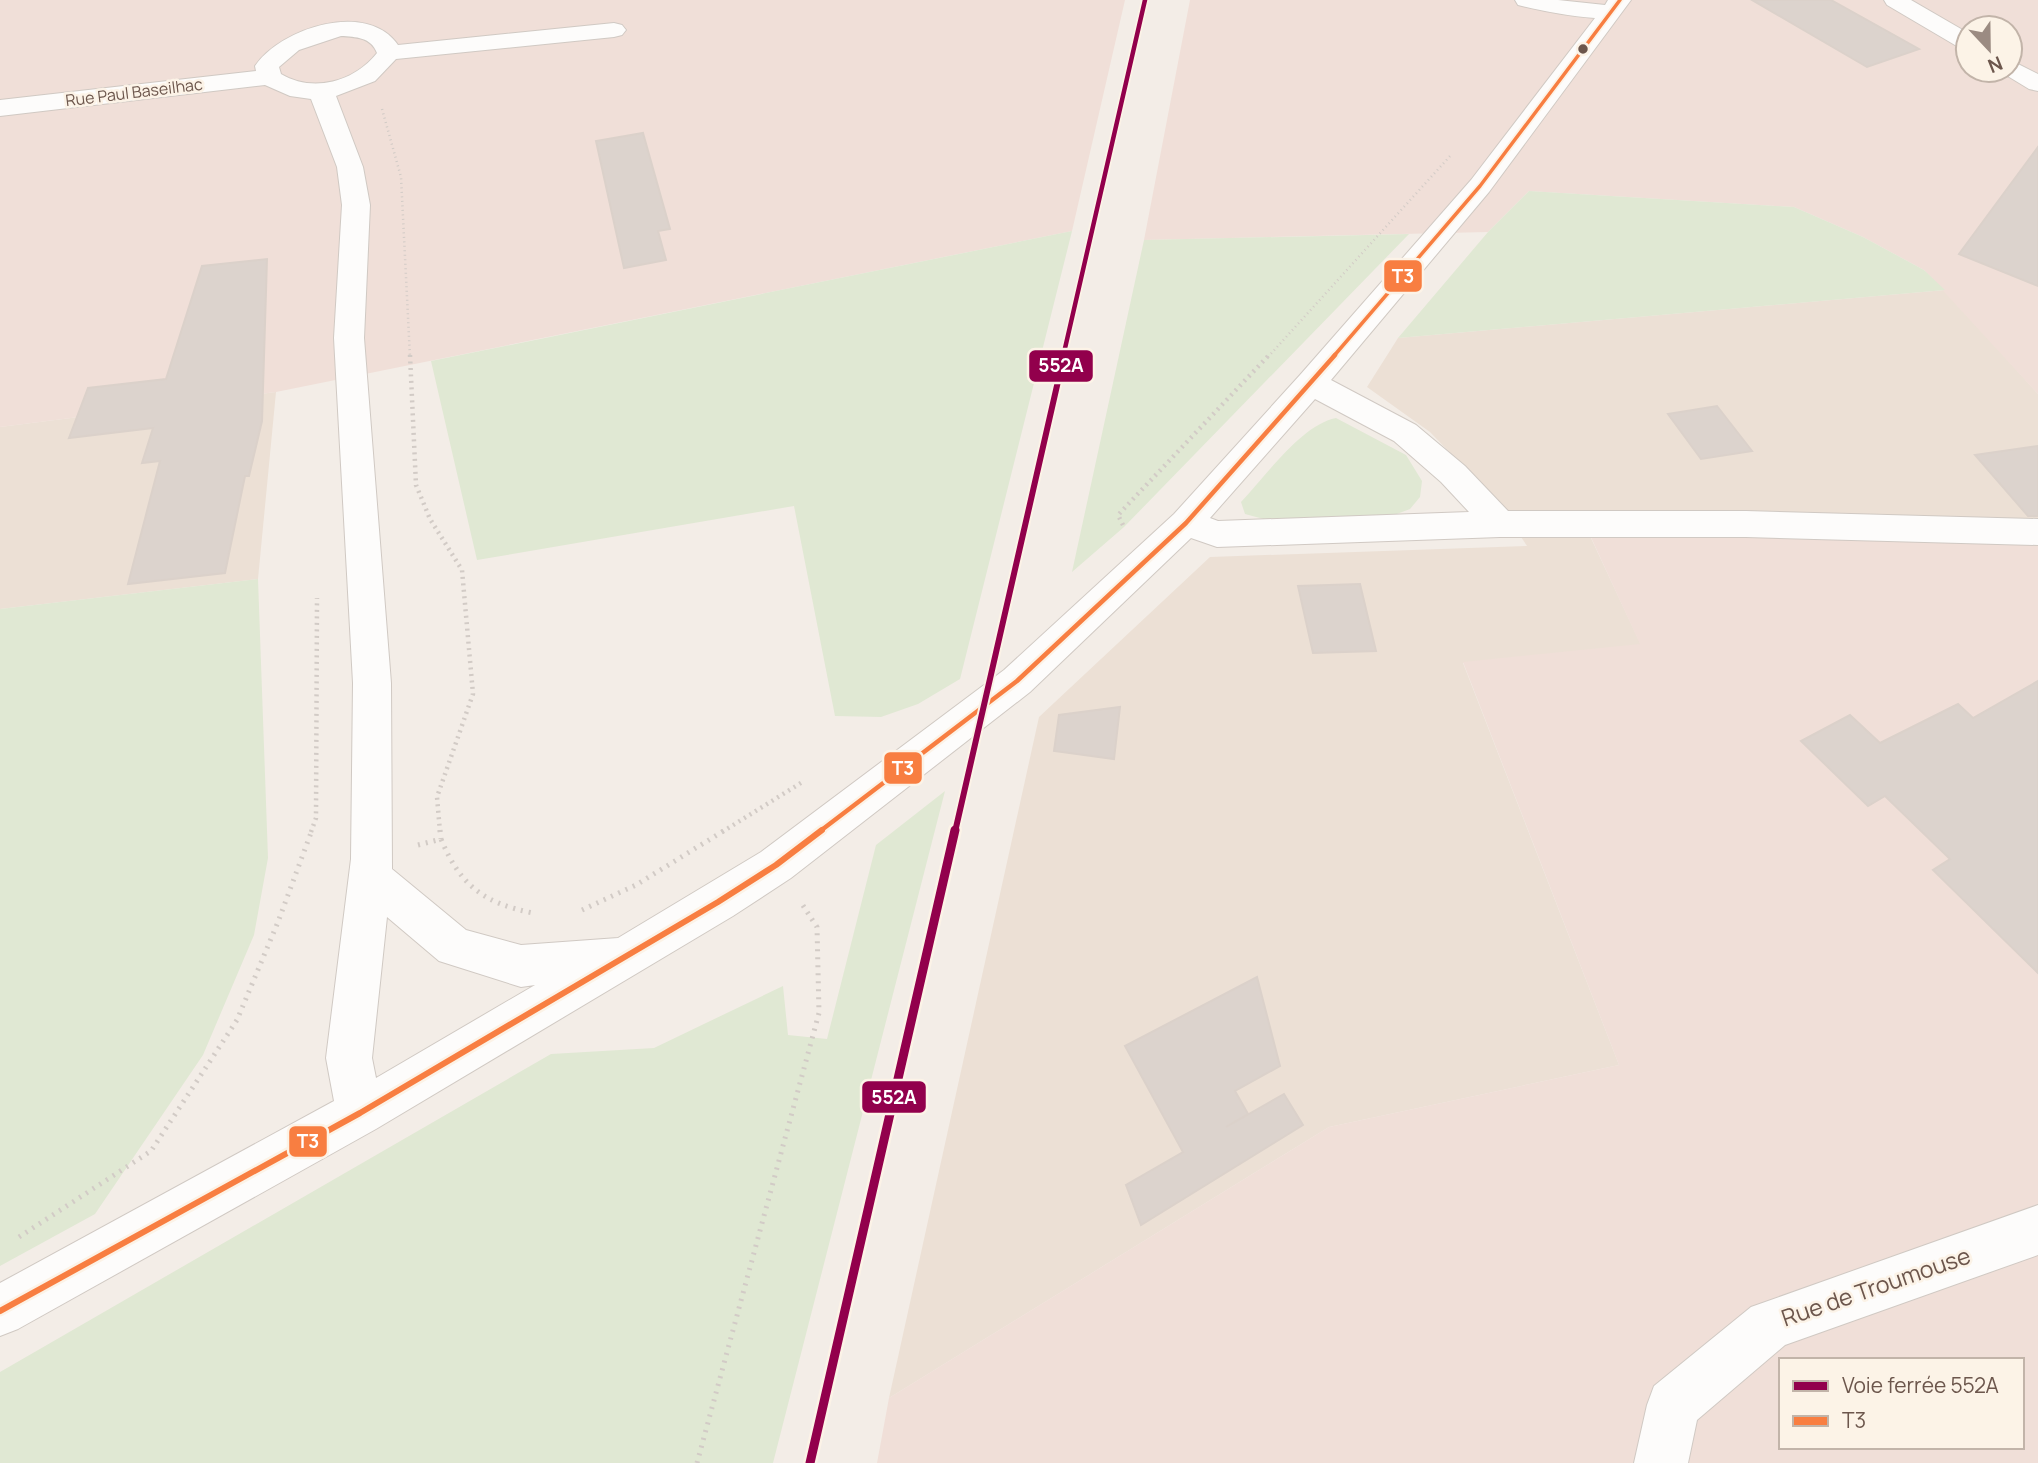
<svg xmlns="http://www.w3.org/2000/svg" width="2038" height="1463" font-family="Manrope,sans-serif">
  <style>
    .residential { fill: #ece0d5 }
    .commercial { fill: #f0dfd8; fill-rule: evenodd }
    .green { fill: #e0e8d3 }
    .building { fill: #dcd3cd; stroke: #dbd1ca; stroke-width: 2 }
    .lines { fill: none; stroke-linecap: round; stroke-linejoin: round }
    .minor-casing { stroke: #d0c9c3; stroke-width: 2 }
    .path-far2 { stroke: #d2cbc6; stroke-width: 2.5; stroke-dasharray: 1 3.5; stroke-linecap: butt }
    .path-far1 { stroke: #d2cbc6; stroke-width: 4.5; stroke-dasharray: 2 4.5; stroke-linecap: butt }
    .path { stroke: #d2cbc6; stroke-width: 5; stroke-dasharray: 2 6; stroke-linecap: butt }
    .minor { fill: #fdfcfb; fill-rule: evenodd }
    .bus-1-far2-casing { stroke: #fcf3e7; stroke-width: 7 }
    .bus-1-far1-casing { stroke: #fcf3e7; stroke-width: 9 }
    .bus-1-casing { stroke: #fcf3e7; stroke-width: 11 }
    .bus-1-far2 { stroke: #f87e41; stroke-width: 3.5 }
    .bus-1-far1 { stroke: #f87e41; stroke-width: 4.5 }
    .bus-1 { stroke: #f87e41; stroke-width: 6 }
    .rail-1-far2-casing { stroke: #fcf3e7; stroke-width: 8 }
    .rail-1-far1-casing { stroke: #fcf3e7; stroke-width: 10 }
    .rail-1-casing { stroke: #fcf3e7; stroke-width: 14 }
    .rail-1-far2 { stroke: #92004c; stroke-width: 4.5 }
    .rail-1-far1 { stroke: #92004c; stroke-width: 6 }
    .rail-1 { stroke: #92004c; stroke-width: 9 }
    .bus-dot { fill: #6c564c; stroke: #fcf3e7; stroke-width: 2.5 }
    .labels { text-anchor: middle; stroke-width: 5; stroke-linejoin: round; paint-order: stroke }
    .far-street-label { font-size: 16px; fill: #6c564c; stroke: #fcf3e7 }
    .near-street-label { font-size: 23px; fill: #6c564c; stroke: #fcf3e7 }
    .line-badge { stroke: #fcf3e7; stroke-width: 2.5 }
    .badge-label { font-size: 19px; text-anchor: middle; font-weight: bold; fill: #fff }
  </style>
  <rect width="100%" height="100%" fill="#f3ede7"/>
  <path class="residential" d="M1945,290l93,104v129l-455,-2 58,124 -178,18 156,402 -290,62 -440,271 150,-681 171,-160 317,-11 -27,-41 -70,-73 -63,-45 31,-49z
    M276,392l-18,187 -258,30v-182z"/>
  <path class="commercial" d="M0,0h1125l-53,231 -796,161 -276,35z
    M1190,0h848v394l-114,-124 -61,-33 -69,-30 -265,-16 -41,41 -344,8zM1968,28h42v42h-42z
    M1583,520l455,3v940h-1161l12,-65 440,-271 290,-62 -156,-403 177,-18zM1781,1360h241v87h-241z"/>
  <path class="green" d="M1529,191l265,16 69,30 61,33 21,20 -547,48 90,-106z
    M1072,231l-112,448 -42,25 -37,13 -46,-1 -41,-210 -317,54 -46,-199z
    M1409,234l-285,293 -52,45 72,-332z
    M1336,418l70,37 16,26 -2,16 -10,12 -16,6 -123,6 -26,-7 -4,-12c25,-26 60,-77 95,-84z
    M258,579l10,279 -14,77 -51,120 -108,159 -95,52v-657z
    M945,791l-172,672h-773v-91l551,-318 103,-6 129,-62 5,49 39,4 49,-194z"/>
  <path class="building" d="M1752,0h79l88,49 -52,18z
    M643,133l27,96 -12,2 8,29 -42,8 -28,-127z
    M2038,147v139l-79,-32z
    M267,259l-5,162 -13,55h-4l-20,97 -97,11 32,-123 -18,2 11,-35 -84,10 19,-50 78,-9 36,-113z
    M1717,406l35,45 -51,8 -33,-45z
    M2038,446v70h-10l-53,-61z
    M1360,584l16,67 -63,2 -15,-67z
    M2038,681v292l-105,-103 17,-11 -65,-63 -17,10 -67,-65 49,-26 30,28 78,-39 15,14z
    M1120,707l-6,52 -60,-8 5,-36z
    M1257,977l23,89 -45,25 13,23 -22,13 58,-33 19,31 -162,100 -15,-40 57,-33 -58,-106z"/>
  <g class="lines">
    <g class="minor-casing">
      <path id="minor" d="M1515,0h43l47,5 3,-5h23l-142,192 -158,188 85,45 49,41 43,45h238l292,8v26l-292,-8h-246l-283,10 -26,-9 -161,154 -239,186 -58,38 -357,213 -358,200 -18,7v-53l334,-182 -8,-43 25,-199 2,-176 -19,-345 8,-133 -5,-38 -26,-68 -21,-3 -25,-11 -265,31v-16l256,-29 -1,-5c26,-38 112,-66 143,-21l216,-22 8,2 4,5 -4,5 -8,2 -218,22 -21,22 -39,15 27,71 7,38 -6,133 27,345 1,186 74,61 55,15 97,-7 143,-86 243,-182 170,-156 126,-139 171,-195 124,-162c-27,-2 -52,-7 -77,-13zM341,36c15,1 30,1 36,17 -23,29 -64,40 -96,21l-2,-7 20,-17zM1315,399l79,42 47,41 28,30 -251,9 -8,-3zM387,917l52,44 82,26 14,-2 -159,93 -4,-20z
        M1884,0h27l57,33v17l-8,-2 -73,-43z
        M2010,60l28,14v17l-9,-2 -28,-17 -1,-2h10z
        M2038,1205v50l-253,90 -88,75 -9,43h-54l13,-58 7,-19 97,-79z"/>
    </g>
    <path class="path-far2" d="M382,109l19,68 9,180
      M1268,357l183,-202"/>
    <path class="path-far1" d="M410,355l6,130 14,34 32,51 11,124 -36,103 3,35
      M1123,525l-5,-10 151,-160
      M311,832l5,-14 1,-220
      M722,832l82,-51"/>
    <path class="path" d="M440,830l1,9
      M418,845l23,-6c19,46 42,64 92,74
      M582,910l54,-25 89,-55
      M19,1237l132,-86 86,-131 41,-98 34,-92
      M697,1463l122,-450 -2,-86 -15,-23"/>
    <use href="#minor" class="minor"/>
    <g class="bus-1-far2-casing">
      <path id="bus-1-far2" d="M1333,357l147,-171 140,-186"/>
    </g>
    <g class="bus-1-far1-casing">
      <path id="bus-1-far1" d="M819,832l198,-151 169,-158 149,-168"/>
    </g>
    <g class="bus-1-casing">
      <path id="bus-1" d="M0,1311l360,-198 358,-211 58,-37 46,-35"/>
    </g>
    <use href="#bus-1-far2" class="bus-1-far2"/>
    <use href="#bus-1-far1" class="bus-1-far1"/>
    <use href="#bus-1" class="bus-1"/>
    <g class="rail-1-far2-casing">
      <path id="rail-1-far2" d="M1063,357l82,-357"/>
    </g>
    <g class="rail-1-far1-casing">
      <path id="rail-1-far1" d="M955,832l109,-477"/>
    </g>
    <g class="rail-1-casing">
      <path id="rail-1" d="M810,1463l145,-633"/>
    </g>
    <use href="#rail-1-far2" class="rail-1-far2"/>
    <use href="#rail-1-far1" class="rail-1-far1"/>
    <use href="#rail-1" class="rail-1"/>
  </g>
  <circle class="bus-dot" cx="1583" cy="49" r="6"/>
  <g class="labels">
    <g class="far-street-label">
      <text transform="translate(134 92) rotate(-7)" y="6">Rue Paul Baseilhac</text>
    </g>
    <g class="near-street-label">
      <text transform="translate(1876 1287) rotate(-19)" y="8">Rue de Troumouse</text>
    </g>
  </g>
  <g class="line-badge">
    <rect x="1383" y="259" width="40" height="34" rx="7" fill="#f87e41"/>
    <rect x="1028" y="349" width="66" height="34" rx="7" fill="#92004c"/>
    <rect x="883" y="751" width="40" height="34" rx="7" fill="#f87e41"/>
    <rect x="861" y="1080" width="66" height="34" rx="7" fill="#92004c"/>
    <rect x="288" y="1125" width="40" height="33" rx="7" fill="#f87e41"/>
  </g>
  <g class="badge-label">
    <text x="1403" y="283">T3</text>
    <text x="1061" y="372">552A</text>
    <text x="903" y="775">T3</text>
    <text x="894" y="1104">552A</text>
    <text x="308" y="1148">T3</text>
  </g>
  <rect x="1779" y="1358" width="245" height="91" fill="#fcf3e7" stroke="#c2b4a9" stroke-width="2"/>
  <rect x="1793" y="1381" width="35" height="10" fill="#92004c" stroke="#c2b4a9" stroke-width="2"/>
  <text x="1842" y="1393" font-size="21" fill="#6c564c">Voie ferrée 552A</text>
  <rect x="1793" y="1416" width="35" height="10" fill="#f87e41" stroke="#c2b4a9" stroke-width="2"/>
  <text x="1842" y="1428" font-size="21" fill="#6c564c">T3</text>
  <g transform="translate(1989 49) rotate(158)"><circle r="33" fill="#fcf3e7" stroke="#c2b4a9" stroke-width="2"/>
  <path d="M0-5L12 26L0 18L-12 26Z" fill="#9b8b82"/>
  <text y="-10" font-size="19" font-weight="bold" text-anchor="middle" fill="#6c564c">N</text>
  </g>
</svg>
